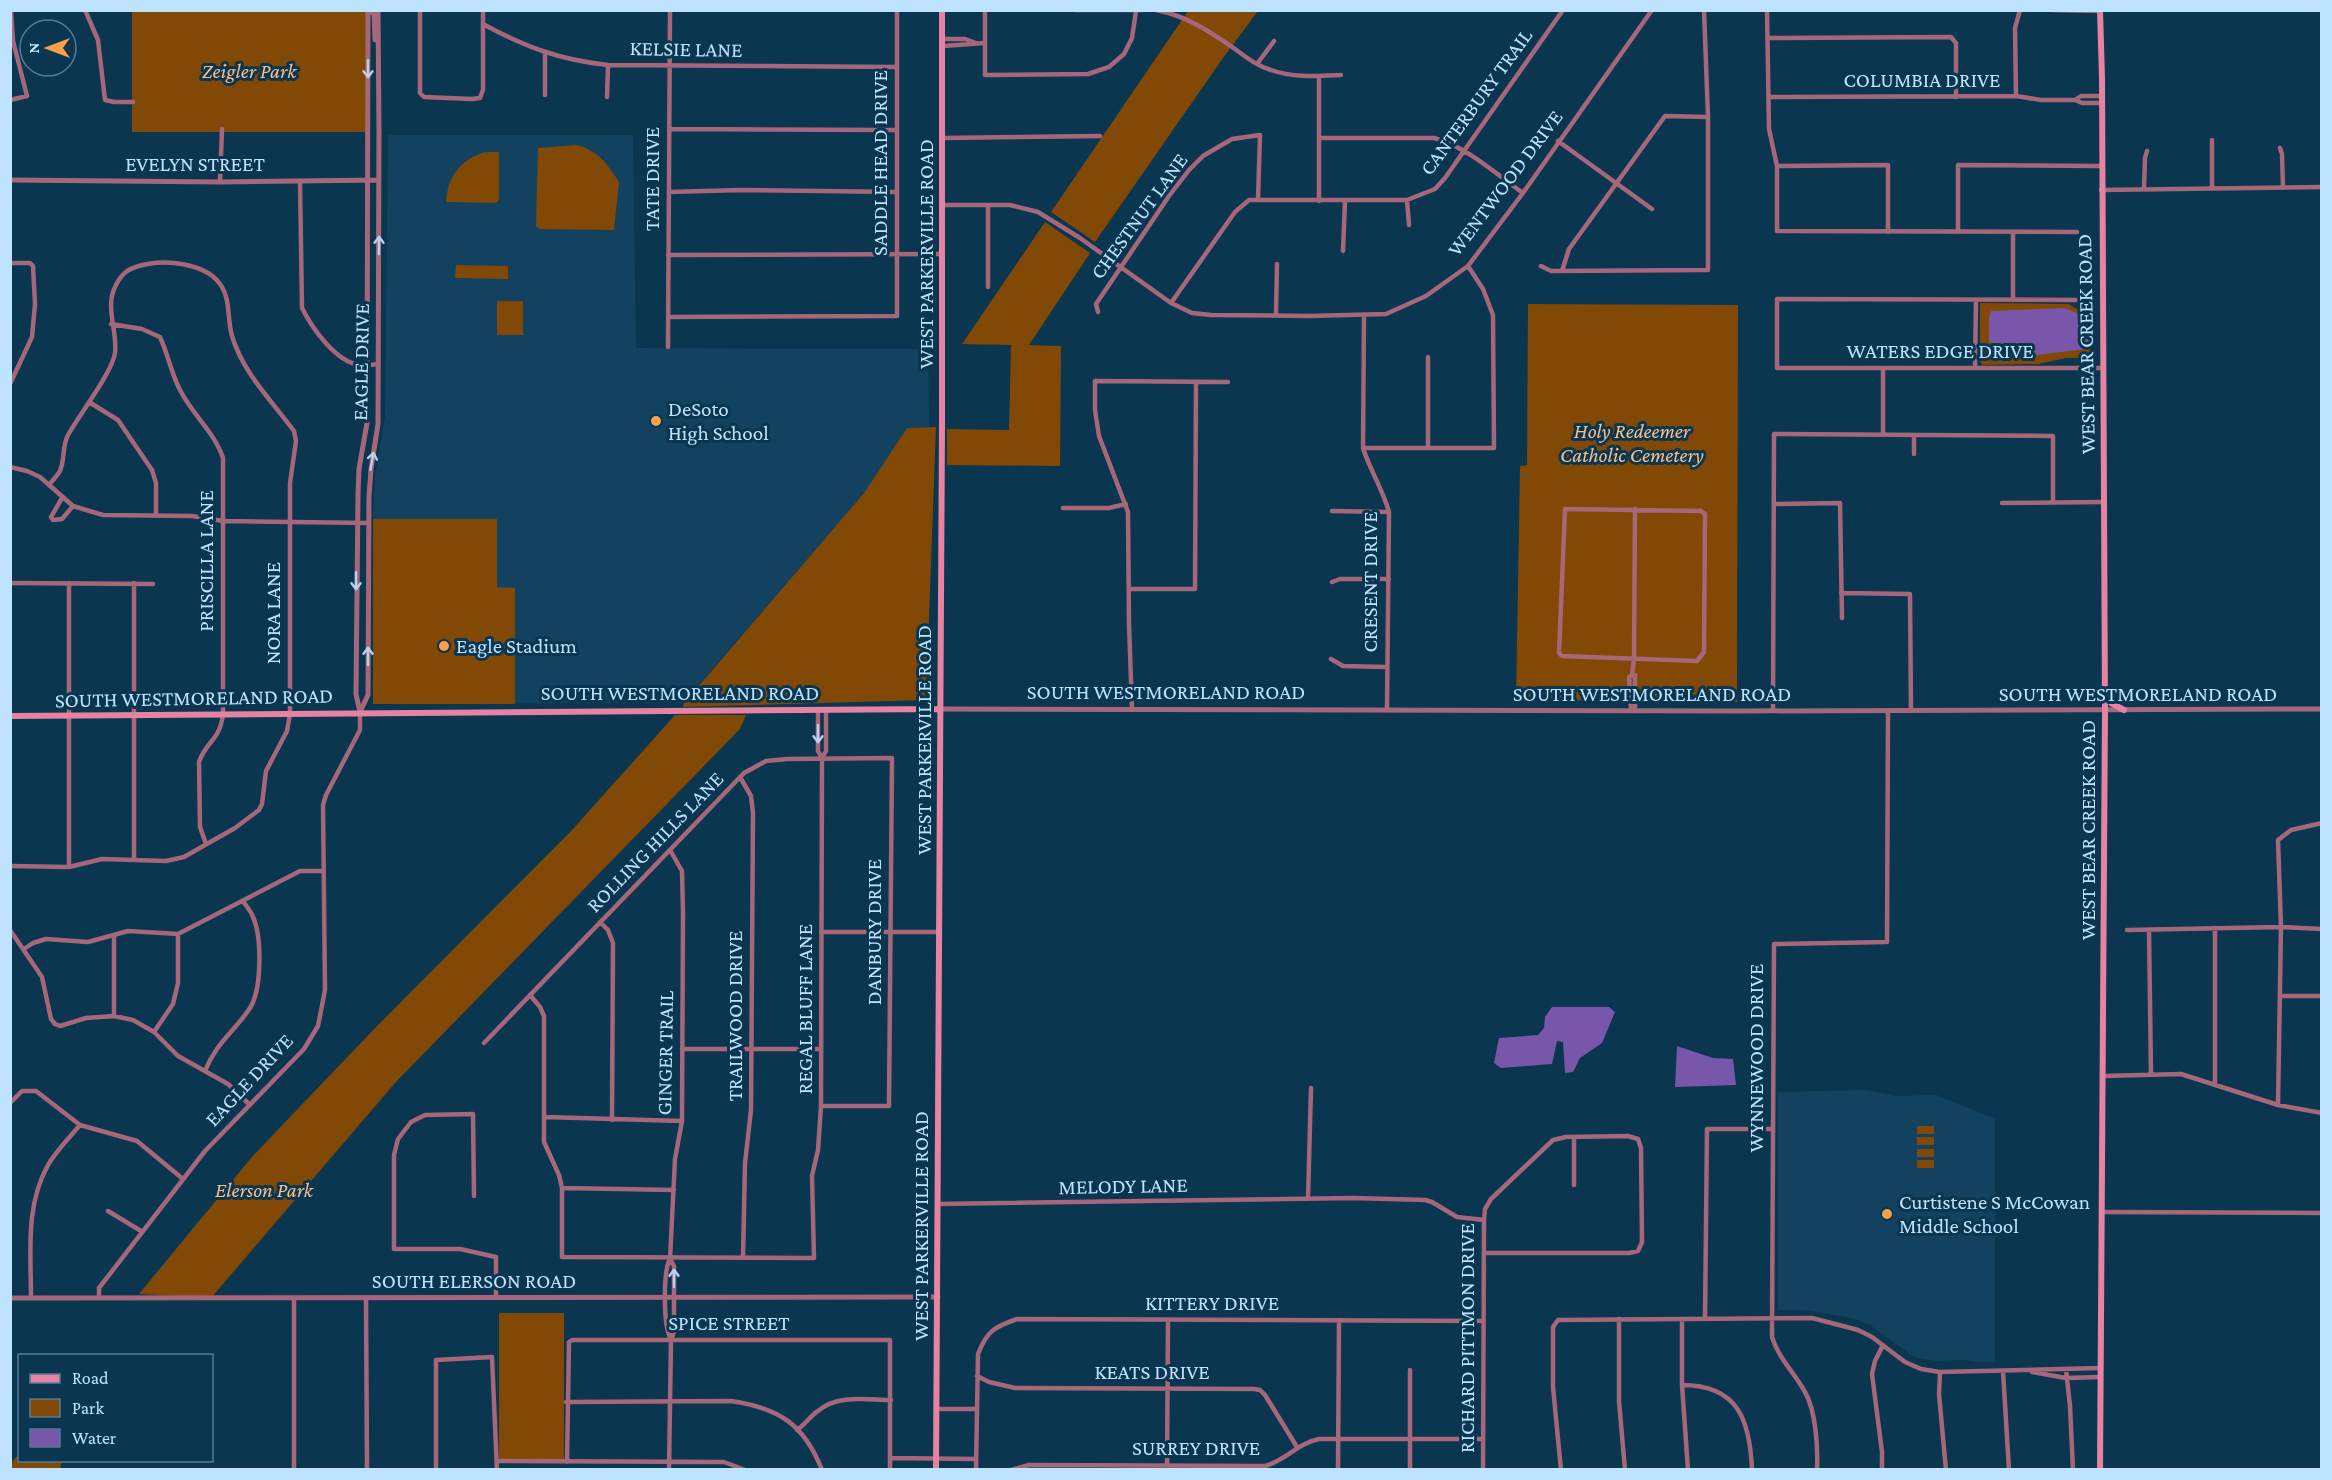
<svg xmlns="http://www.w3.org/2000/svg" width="2332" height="1480" font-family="'Crimson Pro',serif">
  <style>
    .built { fill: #12425f }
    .green { fill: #824805 }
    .water { fill: #7857ab }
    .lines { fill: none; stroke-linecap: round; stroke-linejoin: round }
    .minor { stroke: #a7677a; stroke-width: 4.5 }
    .tertiary { stroke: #a7677a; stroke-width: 5 }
    .secondary { stroke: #e882a2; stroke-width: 6 }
    .oneway { stroke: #bbd0ea }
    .poi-dot { fill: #f9a04d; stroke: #0a3650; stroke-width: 2 }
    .labels { text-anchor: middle; stroke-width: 6; stroke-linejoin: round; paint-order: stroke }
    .street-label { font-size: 21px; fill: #bee3fe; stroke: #0a3650 }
    .park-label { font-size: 21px; font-style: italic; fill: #fbbd8a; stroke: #0a3650 }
    .poi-label { font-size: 21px; fill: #bee3fe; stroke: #0a3650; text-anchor: start }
  </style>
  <rect width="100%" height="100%" fill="#0a3650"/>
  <path class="built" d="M388,135h245l3,213 292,1 1,78 -22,1 -43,65 -181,210 -310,1v-188l2,-40 10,-60z
    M1867,1090l28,6 42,-1 58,24v243h-20l-10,-2 -30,1 -21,-4 -44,-32 -18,-7 -47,-8h-27v-218z"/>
  <path class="green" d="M132,11h234v121h-234z
    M1188,11h70l-35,47 -128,184 -44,-30z
    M577,145c22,6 31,20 42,37l-5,48 -74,-1 -4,-3 2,-78z
    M485,152h14v48l-3,3 -50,-1c2,-26 14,-42 39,-50z
    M1045,222l45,31 -61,92 32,1 -1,120 -113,-1v-36l62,1 2,-85 -49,-1z
    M456,265l52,1v13l-53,-1z
    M497,301h26v34h-26z
    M2089,301l2,57h-26l-26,6 -56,1 -3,-3v-59l89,1 11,7 6,-3z
    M1528,304l210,1 -1,397 -221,-2 4,-234 7,-1z
    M936,427l-10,273 -243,7 1,-4 180,-210 43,-65z
    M373,519h124v68l18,1v116h-142z
    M675,715h71l-6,14 -345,354 -184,215 -72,-4 112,-136 126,-132 196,-197z
    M1917,1126h17v8h-17z
    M1917,1137h17v8h-17z
    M1917,1149h17v8h-17z
    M1917,1160h17v8h-17z
    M499,1313h65v146h-65z
    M19,1454l1,6 42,1 -2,9 -49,-1v-6z"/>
  <path class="water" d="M2064,308l21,8 -3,11 3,9 10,5v4l-9,4 -58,7 -26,-2 -5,-10 -8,-2v-24l2,-7z
    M1552,1007h57l6,5 -13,31 -22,15 -7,14 -8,1 -2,-31 -6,-1 -5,23 -51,4 -7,-5 5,-25 39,-3 6,-7 1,-11z
    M1677,1046l36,12 20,1 3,26 -61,2z"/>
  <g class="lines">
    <path class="minor" d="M85,10l13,30 7,60 9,2h19
      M420,10v83l4,4 48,2 8,-1 3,-8v-80
      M985,10v65l103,-1 21,-7 15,-13 8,-16 4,-27
      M1075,10h68
      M1156,10c31,6 53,21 79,39 11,8 22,17 36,21 22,8 47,6 70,5
      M1767,10l2,119 8,37v65l300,1
      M2053,10l47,1
      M483,24c42,23 77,36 125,41l288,2
      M1768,38l183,-1 5,6v54
      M942,39h23l11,4
      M943,46l42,-3
      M1257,64l17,-23
      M1319,76v125
      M545,95v-42
      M2016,96l-1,-68 5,-18
      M607,97l1,-32
      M1769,97l247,-1 25,4h34l7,3h20
      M10,100l17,-4 -14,-55 -2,-31
      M2075,100l6,-4h21
      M669,129l226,1
      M943,138l157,-2
      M1320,138h114c33,9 61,35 89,55
      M2212,140v47
      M1558,141l94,68
      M2280,148l2,6 1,34
      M1777,166l111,-1v67
      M300,181l2,127c10,20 33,53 57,57 6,1 13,0 19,-1
      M220,182l2,-53
      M2144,188l1,-30 2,-7
      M2101,190l221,-3
      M669,192l72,-2 155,2
      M1407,200l2,25
      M943,205h67l28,7 42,26 91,65 21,10 19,2 98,1 77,-2 40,-18 42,-30 55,-73 129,-183
      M988,205v82
      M1958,232v-67l143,1
      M1343,251l2,-50
      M668,255l273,-1
      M10,263h20l3,3 2,38 -3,33 -22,47
      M1541,266l10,5 157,-1v-153l-4,-107
      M1562,271l7,-22 96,-133 43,1
      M2013,300v-68
      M2079,300l-302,-1v69h327
      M1171,303l64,-91 14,-12h158l28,-11 10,-11 118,-168
      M1098,312l-2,-8 73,-108 20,-26 14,-14 29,-17 28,-4 -2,65
      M1276,314l1,-50
      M1364,316l-1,132c7,22 20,42 26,64l-2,197
      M668,317l229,-1v-306
      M111,324l31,5 18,8c8,17 11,36 20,53 12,24 35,43 43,68v256c-3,27 -17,27 -24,48l1,65 6,17
      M668,347l2,-337
      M1883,368v67
      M1975,368l1,-68
      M89,402l29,18 34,50 4,13v33
      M1428,446v-89
      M1363,448h131l-1,-133 -10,-26 -15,-23
      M1914,454v-19
      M10,467l17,4 13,6 33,29 30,9 89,1 31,5 146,2
      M62,498l-11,19 2,3 9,-1 11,-13
      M2002,503l102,-1
      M1774,504l66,-1 2,115
      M1063,508h46l17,-4
      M1565,509l136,2 4,3 -1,138 -7,9 -135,-5 -3,-3z
      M1332,511l57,1
      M1332,582l8,-3h49
      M10,583l143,1
      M69,583v284
      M134,583v277
      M1129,589h66l1,-207
      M1841,593l69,1 1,117
      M1331,659l12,7 44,1
      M1632,675h3v36
      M1132,709l-3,-85 -1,-112 -29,-76 -4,-26v-29l133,1
      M818,710v41l4,7
      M1773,710l1,-276 279,2v66
      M1631,711l-2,-34 3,-2 2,-16 1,-150
      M740,777l11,19 2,17 -2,297 -6,53 -2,95
      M10,866l59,1 33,-8 64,2 18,-4 51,-29 24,-18 3,-6 4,-33 21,-40 3,-17v-231l6,-42 -2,-10c-22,-30 -51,-58 -62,-95 -5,-17 -1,-37 -12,-52 -16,-24 -70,-27 -93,-13 -4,3 -9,10 -11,14 -12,21 2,47 -1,68 -3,20 -36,62 -47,82 -6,11 -3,25 -8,36 -3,5 -8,10 -11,14
      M600,922l8,8 5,13 -1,177
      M2215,928v157
      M10,930l32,47 9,42 4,5 5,2 26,-8 28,-2 19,4 21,12 24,24 50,28 22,21
      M2127,930l154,-3 41,2
      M2149,930l2,144
      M821,932h118
      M24,949l9,-6 13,-4 42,3 40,-11 50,3 122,-63h24
      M530,995l10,12 4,9v126l15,33 3,13v69l252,1 -2,-82 6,-26 3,-44 1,-348 4,-7v-42
      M2280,996h42
      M114,1016v-81
      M154,1032l19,-28 5,-21v-49
      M484,1043l260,-270 22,-12 21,-2 105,-1 -3,348h-68
      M682,1049h139
      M205,1071c11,-28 29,-39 45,-63 12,-19 12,-71 3,-91 -2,-6 -7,-11 -10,-16
      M2103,1076l78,-2 97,31 44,8
      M10,1103l12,-12h14l44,34 57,16 46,38
      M2278,1105l3,-178 -3,-87 13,-10 31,-7
      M544,1117l138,4
      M1574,1185v-48
      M562,1188l112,2
      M474,1196l-1,-82 -48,1 -14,7 -13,17 -4,16v94h66l36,8v41
      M1308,1199l3,-111
      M938,1204l415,-6 72,2 7,2 25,15 27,3
      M108,1211l33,20
      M2101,1212l221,1
      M670,1259c-7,12 -7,68 1,80
      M31,1298c0,-45 -6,-92 17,-133 8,-14 21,-27 32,-40
      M99,1298v-10l106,-137 99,-102 14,-23 7,-36 -2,-185 3,-10 34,-65v-18
      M294,1298v172
      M366,1298l1,172
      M1619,1319v82l6,69
      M1682,1319v66l6,85
      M1705,1319l2,-190h65
      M2066,1369l4,37 3,64
      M1410,1370v100
      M2003,1371l6,99
      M1940,1372l-1,22 7,76
      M2032,1372l34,6 34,-1
      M977,1376l12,6 26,6 239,1 6,1 5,5 32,52
      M1682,1385c56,0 68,35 70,85
      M566,1402l165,-1c48,7 73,23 91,69
      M936,1409h41
      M797,1430c9,-6 13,-14 21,-19 20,-17 49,-11 73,-11
      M891,1458l85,1
      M497,1461l227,1 21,8
      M567,1462l2,-120 3,-2h318v130
      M436,1470v-110l56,-3 5,113
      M669,1470l2,-131 3,-7v-66l-4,-7 5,-100 7,-38 1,-208 -1,-42 -12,-21
      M976,1470l2,-116c9,-23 16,-27 39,-35l467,2
      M1011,1470l18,-5 236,1c20,-5 33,-23 54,-27h164
      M1167,1470l1,-150
      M1338,1470l1,-150
      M1483,1470l1,-250 1,-11 6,-10 62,-59 13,-3 62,-1 10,3 3,9 1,94 -4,9 -9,2h-145
      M1561,1470l-8,-83v-60l5,-7 254,-2 46,12 14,7 33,25 16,7 19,3 160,-4
      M1817,1470c1,-22 -1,-59 -12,-78 -11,-20 -26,-33 -33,-55l2,-393 113,-2 1,-231
      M1882,1470v-18l-10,-78 3,-13 8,-16"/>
    <path class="tertiary" d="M368,12l6,1 1,27
      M10,180l210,2 159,-2
      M940,709l802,2 580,-2
      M360,712l8,-17 1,-198 2,-28 7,-45 1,-293 -1,-121
      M360,712l-4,-18 2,-200 1,-25 8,-46 1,-413
      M10,1298l928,-1"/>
    <path class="secondary" d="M2107,696l4,7 13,7
      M10,716l930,-7
      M936,1470l6,-1045v-415
      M2100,1470l5,-760 -3,-632 -2,-68"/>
  </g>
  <defs><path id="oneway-shaft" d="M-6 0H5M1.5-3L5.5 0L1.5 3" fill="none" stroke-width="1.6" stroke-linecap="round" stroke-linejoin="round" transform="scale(1.5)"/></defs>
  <g class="oneway">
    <use href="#oneway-shaft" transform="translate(368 69) rotate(90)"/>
    <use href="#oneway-shaft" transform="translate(379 245) rotate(-89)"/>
    <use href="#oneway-shaft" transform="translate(372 461) rotate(-80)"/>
    <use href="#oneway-shaft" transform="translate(356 581) rotate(90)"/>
    <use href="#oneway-shaft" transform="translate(368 656) rotate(-90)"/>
    <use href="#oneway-shaft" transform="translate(818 734) rotate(90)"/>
    <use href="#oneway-shaft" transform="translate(674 1278) rotate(-90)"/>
  </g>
  <g class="poi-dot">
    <circle cx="656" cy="421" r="6"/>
    <circle cx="444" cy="646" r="6"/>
    <circle cx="1887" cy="1214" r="6"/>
  </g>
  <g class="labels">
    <g class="street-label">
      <text transform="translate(686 49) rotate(1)" y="7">KELSIE LANE</text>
      <text x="1922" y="87">COLUMBIA DRIVE</text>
      <text transform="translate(1476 102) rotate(-54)" y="7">CANTERBURY TRAIL</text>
      <text transform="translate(880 163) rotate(-90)" y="7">SADDLE HEAD DRIVE</text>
      <text x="195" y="171">EVELYN STREET</text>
      <text transform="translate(652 179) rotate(-90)" y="7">TATE DRIVE</text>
      <text transform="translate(1505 183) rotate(-53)" y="7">WENTWOOD DRIVE</text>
      <text transform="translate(1139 216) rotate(-54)" y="7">CHESTNUT LANE</text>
      <text transform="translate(926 254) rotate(-90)" y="7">WEST PARKERVILLE ROAD</text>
      <text transform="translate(2086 344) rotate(-91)" y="7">WEST BEAR CREEK ROAD</text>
      <text x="1940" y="358">WATERS EDGE DRIVE</text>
      <text transform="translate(361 362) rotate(-89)" y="7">EAGLE DRIVE</text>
      <text transform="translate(206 561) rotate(-90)" y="7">PRISCILLA LANE</text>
      <text transform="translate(1370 582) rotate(-90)" y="7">CRESENT DRIVE</text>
      <text transform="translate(273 613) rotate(-90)" y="7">NORA LANE</text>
      <text x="1166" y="699">SOUTH WESTMORELAND ROAD</text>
      <text x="680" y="700">SOUTH WESTMORELAND ROAD</text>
      <text x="1652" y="701">SOUTH WESTMORELAND ROAD</text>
      <text x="2138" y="701">SOUTH WESTMORELAND ROAD</text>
      <text transform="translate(194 698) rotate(-1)" y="7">SOUTH WESTMORELAND ROAD</text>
      <text transform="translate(924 740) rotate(-90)" y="7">WEST PARKERVILLE ROAD</text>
      <text transform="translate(2088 830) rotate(-90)" y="7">WEST BEAR CREEK ROAD</text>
      <text transform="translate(655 842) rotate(-46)" y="7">ROLLING HILLS LANE</text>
      <text transform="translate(874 932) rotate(-90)" y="7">DANBURY DRIVE</text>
      <text transform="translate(805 1009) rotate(-90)" y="7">REGAL BLUFF LANE</text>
      <text transform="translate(735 1016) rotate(-90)" y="7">TRAILWOOD DRIVE</text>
      <text transform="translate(665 1053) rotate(-89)" y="7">GINGER TRAIL</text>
      <text transform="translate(1756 1058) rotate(-90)" y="7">WYNNEWOOD DRIVE</text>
      <text transform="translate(249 1080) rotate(-47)" y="7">EAGLE DRIVE</text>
      <text transform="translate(1123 1186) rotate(-1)" y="7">MELODY LANE</text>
      <text transform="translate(921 1226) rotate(-90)" y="7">WEST PARKERVILLE ROAD</text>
      <text x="474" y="1288">SOUTH ELERSON ROAD</text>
      <text x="1212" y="1310">KITTERY DRIVE</text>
      <text x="729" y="1330">SPICE STREET</text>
      <text transform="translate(1467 1338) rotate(-90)" y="7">RICHARD PITTMON DRIVE</text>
      <text x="1152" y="1379">KEATS DRIVE</text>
      <text x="1196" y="1455">SURREY DRIVE</text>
    </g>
    <g class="park-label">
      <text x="249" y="78">Zeigler Park</text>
      <text x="1632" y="438">Holy Redeemer<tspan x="1632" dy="24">Catholic Cemetery</tspan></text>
      <text x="264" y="1197">Elerson Park</text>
    </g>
    <g class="poi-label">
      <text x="668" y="416">DeSoto<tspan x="668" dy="24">High School</tspan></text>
      <text x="456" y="653">Eagle Stadium</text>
      <text x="1899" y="1209">Curtistene S McCowan<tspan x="1899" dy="24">Middle School</tspan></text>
    </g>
  </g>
  <rect width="2332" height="1480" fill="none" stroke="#bee3fe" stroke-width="24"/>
  <rect x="18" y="1354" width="195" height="108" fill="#0a3650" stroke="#527b96" stroke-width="1.5"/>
  <rect x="30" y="1374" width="30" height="9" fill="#e882a2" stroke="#527b96" stroke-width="1.5"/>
  <text x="72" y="1384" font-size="18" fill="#bee3fe">Road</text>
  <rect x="30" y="1399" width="30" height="18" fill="#824805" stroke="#527b96" stroke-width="1.5"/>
  <text x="72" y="1414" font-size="18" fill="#bee3fe">Park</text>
  <rect x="30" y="1429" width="30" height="18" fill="#7857ab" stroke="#527b96" stroke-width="1.5"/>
  <text x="72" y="1444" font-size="18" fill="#bee3fe">Water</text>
  <g transform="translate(48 48) rotate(270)"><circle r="28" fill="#0a3650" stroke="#527b96" stroke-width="1.5"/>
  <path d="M0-4.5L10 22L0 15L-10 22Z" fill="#f9a04d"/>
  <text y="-9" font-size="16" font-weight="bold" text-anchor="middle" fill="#bee3fe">N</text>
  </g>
</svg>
